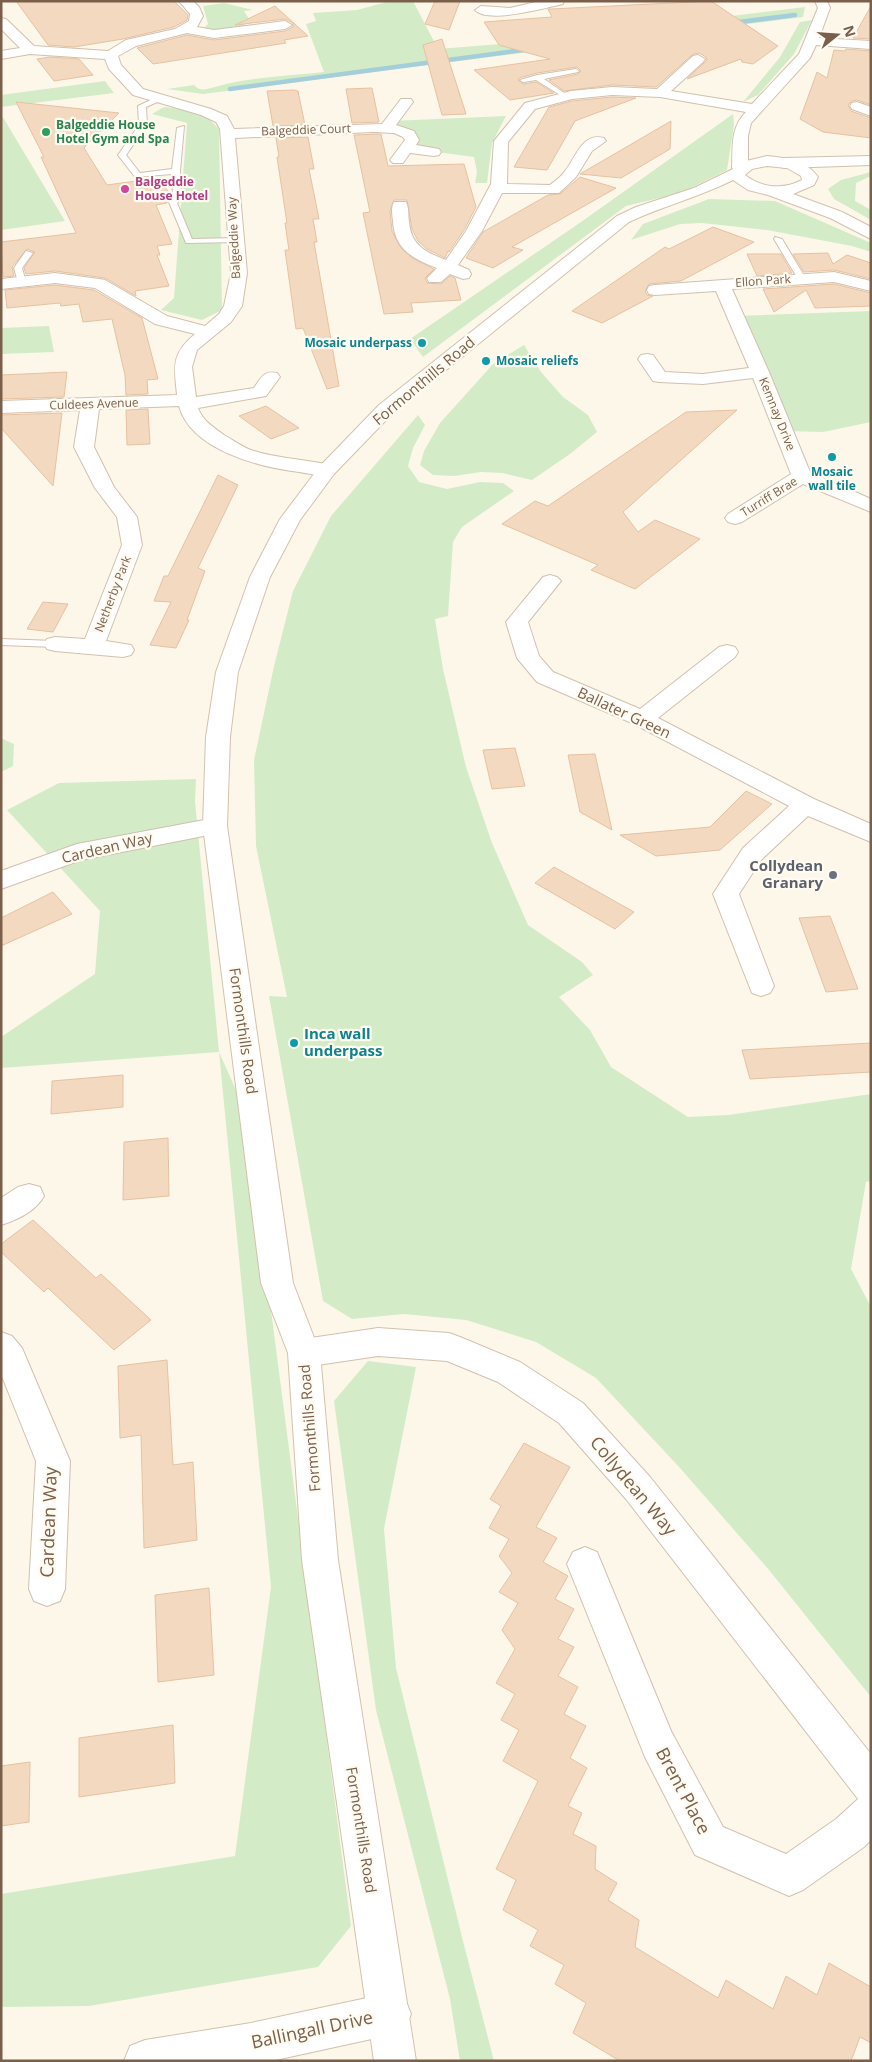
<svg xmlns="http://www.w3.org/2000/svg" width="872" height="2062" font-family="'Open Sans',sans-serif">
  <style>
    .green { fill: #d3ecc7 }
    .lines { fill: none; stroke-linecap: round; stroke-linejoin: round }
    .stream { stroke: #a3ceda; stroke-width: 4.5 }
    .building { fill: #f4d9c1; stroke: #e7c1a0 }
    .lane-casing { stroke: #d1c0ae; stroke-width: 2 }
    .street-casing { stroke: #d1c0ae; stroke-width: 2 }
    .secondary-casing { stroke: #d4c1ac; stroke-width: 2 }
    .lane { fill: #fff; fill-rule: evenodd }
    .street { fill: #fff; fill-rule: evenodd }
    .secondary { fill: #fff; fill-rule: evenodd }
    .leisure-dot { fill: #2e9e5b; stroke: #fffbf1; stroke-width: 2 }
    .hotel-dot { fill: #d1479c; stroke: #fffbf1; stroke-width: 2 }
    .culture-dot { fill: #0f9aa8; stroke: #fffbf1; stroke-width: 2 }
    .worship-dot { fill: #6b7280; stroke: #fffbf1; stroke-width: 2 }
    .labels { text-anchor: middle; stroke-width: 4.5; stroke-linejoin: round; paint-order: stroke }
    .far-leisure-label { font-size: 12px; font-weight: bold; fill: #27864d; stroke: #fffbf1; text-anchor: start }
    .far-street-label { font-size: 12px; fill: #7a5f4b; stroke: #fffbf1 }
    .far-hotel-label { font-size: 12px; font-weight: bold; fill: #b23c85; stroke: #fffbf1; text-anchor: start }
    .far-culture-label { font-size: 12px; font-weight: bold; fill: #0d838f; stroke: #fffbf1; text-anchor: end }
    .street-label { font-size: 15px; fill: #7a5f4b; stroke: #fffbf1 }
    .worship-label { font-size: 15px; font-weight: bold; fill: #5b616d; stroke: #fffbf1; text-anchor: end }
    .culture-label { font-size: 15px; font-weight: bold; fill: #0d838f; stroke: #fffbf1; text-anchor: start }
    .near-street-label { font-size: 18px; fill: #7a5f4b; stroke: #fffbf1 }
  </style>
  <rect width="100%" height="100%" fill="#fdf7ea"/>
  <path class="green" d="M390,1h23l25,48 74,-6 293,-36 -2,10 -600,77 -36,-5 27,-4c6,7 13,4 21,2 35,-10 73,-11 109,-15l-18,-48 10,-3 -3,-8 44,-3z
    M224,3l29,7 -9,1 5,8 -6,1 3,7 -31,4 -11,-3 4,-4 -5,-18z
    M812,20l-18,34 -36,41 -15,7 37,-45 20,-35z
    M105,81l9,12 -113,14v-12z
    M164,107c24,3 38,2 55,22l3,181 -20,10 -41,-10 13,-12 13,-175 -35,-9z
    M1,114l64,107 -64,9z
    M733,114l1,11 -7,45 -46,23 -55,13 -203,151 -13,-18 171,-117z
    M506,116l-14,27 -5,40h-12l2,-11 -3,-15 -67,-9 4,-8 -15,-11 -5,-8z
    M871,172v4l-15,7 -1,18 16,9v10l-37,-21 -6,-10 13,-9z
    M709,199l66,2 96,42v9l-19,-6 -85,-16 -65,-7 -22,1 -49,16 12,-16z
    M871,311v111l-48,10 -39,-1 -49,-115z
    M49,326l5,26 -53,2v-26z
    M524,345l17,27 22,25 25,18 9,17 -27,22 -38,26 -30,-7 -21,-1 -27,4 -21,-1 -13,-10 4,-14 16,-28 53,-59z
    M418,415l7,10 -12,23 -5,18 11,16 28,7 33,-7 23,1 11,8 -52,36 -9,15 -5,74 -13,3 8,50 23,98 26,76 36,82 54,37 11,13 -34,22 31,33 21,37 77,50 40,-2 143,-21v87l-5,1 -15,87 20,38v390l-102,-127 -89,-102 -84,-90 -60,-36 -70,-22 -62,-6 -52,5 -29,-18 -54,-305 18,1 -31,-151 -2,-86 20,-94 19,-75 38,-75z
    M1,738l13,6 -1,22 -12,6z
    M196,779l-1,22 24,251 26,58 106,816 -33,41 -229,39 -88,1v-113l234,-38 36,-269 -52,-535 -218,16v-31l94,-63 5,-63 -93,-101 52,-27z
    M368,1361l48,6 -32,162 12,139 67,273 31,120h-34l-10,-62 -74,-289 -42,-309z"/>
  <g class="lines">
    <path class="stream" d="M731,23l64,-8
      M230,89l300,-40"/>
  </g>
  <path class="building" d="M16,1h158l14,14 -1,5 -13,7 -51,12 -49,8 -26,-2z
    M435,1h25l-11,29 -24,-6z
    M711,1l67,45 -25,18 -11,-2 -1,-3 -54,20 20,-19 -1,-3 -7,-4 -6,1 -37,33 -44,-2 -48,6 -15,-11 29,-6 3,-3 -4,-4 -40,6 -18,5 -1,2 5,4 13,-2 18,11 -44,7 -36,-30 76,-11 -51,-14 -15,-23 68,-5 -4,-8h3z
    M275,6l33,30 -24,4 2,3 -133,21 -16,-16 50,-13 27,5 71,-9 8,-4v-4l-8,-4 -50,6z
    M871,6v33l-18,-1z
    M442,39l24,75 -24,1 -19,-70z
    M846,49l25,2v54l-14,-5 -5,1 -4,4 3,6 20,7v20l-48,-6 -23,-13 17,-47 10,6 7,-28 11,1z
    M50,57l29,2 14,16 -39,6 -17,-22z
    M372,88l7,34 -27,1 -6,-34z
    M294,90l4,1 7,34 -32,1 -6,-35z
    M612,97l24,1 -61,23 -28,49 -33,-3 35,-60 23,-6z
    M16,102l103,11 -35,35 23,37 43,-6 5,2h6l10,15 -4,7 -11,2 16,39 -15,2 3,9h-3l12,31 -34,5 1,5 -31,-18 -50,-7 -29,3 -2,-6 11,-16 -8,-3 -15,18 2,9 -11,1 -2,-35 75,-9 -35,-76h3z
    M671,121l-1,28 -49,29 -41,-4z
    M381,134l7,32 76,-2 12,43 -12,23 -15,22 -1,-1 -3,7 -18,-9 -9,-8 -6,-12 -5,-29h-13l-4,11 2,20 8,16 12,11 22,11 -9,9 2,5 14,1 9,-8 5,2 6,22 -50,3 2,9 -29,2 -21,-101 7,-1 -16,-77z
    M308,137l6,32h-5l10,50h-6l4,23h-3l25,144 -12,3 -24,-61 -7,1 -11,-79h4l-4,-27h2l-10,-66h2l-3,-19z
    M580,177l36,11 -104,59 11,3 -30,18 -27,-10 17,-26 65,-37 12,-1z
    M713,227l41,15 -73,39 -32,3 -4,7 2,4 6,1 -51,27 -30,-12 93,-64 4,2z
    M828,253l5,11 14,-9 24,8v16l-37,-9 -30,2 -11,-18z
    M747,254h34l11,19 -35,3z
    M834,284l37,9v13l-56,2 -9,-18 -32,22 -11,-23z
    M55,285l39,5 48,28 16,61 -11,1 1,14 -22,1 -1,-20 -13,-56 -29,3 -4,-18 -18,2 -1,-3 -53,5 -2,-18z
    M67,372l-3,25 -63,2v-24z
    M266,406l33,22 -28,11 -32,-23z
    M148,409l2,35 -23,1 -1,-35z
    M737,410l-114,102 15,20 17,-12 45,19 -65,50 -44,-19 7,-5 -96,-41 33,-23 13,5 138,-94z
    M62,413l-9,73 -52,-58v-13z
    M218,475l20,10 -40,83 7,3 -18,49h2l-13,28 -26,-3 21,-43 -17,-1 10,-25h4z
    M43,602l25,2 -15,28 -26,-3z
    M515,748l10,38 -33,3 -9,-39z
    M595,754l17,76 -32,-18 -12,-57z
    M746,791l26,13 -52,46 -64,6 -36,-21 90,-8z
    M554,867l80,45 -19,17 -80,-46z
    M53,892l19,22 -71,32v-28z
    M830,916l28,73 -32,3 -27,-74z
    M871,1043v29l-121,7 -8,-29z
    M123,1075v32l-72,7 1,-33z
    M168,1138l1,58 -46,4 1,-58z
    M33,1220l63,58 5,-4 50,46 -37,30 -66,-62 -4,4 -43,-40v-8z
    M167,1360l6,105 20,-3 4,78 -53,8 -3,-113 -21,3 -2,-72z
    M524,1443l46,24 -34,60 21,11 -14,24 25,14 -13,23 19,10 -16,30 16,8 -16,29 20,11 -14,27 22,12 -16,32 17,10 -19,38 14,7 -9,21 23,12 -1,23 22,14 -9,17 31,20 -4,27 83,51 8,-18 47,29 13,-33 31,19 12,-32 42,24v56l-11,-6 -9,24h-231l-47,-28 13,-30 -31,-19 9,-19 -34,-19 8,-16 -35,-20 13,-30 -20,-11 42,-88 -35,-20 16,-31 -18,-10 14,-26 -19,-11 19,-34 -13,-19 16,-27 -19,-11 13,-19 -13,-17 10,-17 -20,-11 12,-22 -11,-7z
    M209,1588l5,87 -56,7 -3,-87z
    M173,1725l2,58 -96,14v-59z
    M30,1762l-1,60 -28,4v-60z"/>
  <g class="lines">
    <g class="lane-casing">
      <path id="lane" d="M576,69l3,2 -1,1 -34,7 23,16v2l-2,1 -29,-18 -13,2 -3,-2 17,-5z
        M157,97l7,2 -18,8 1,18 -21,30 14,18 32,-4 5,-41 7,-2 -4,45 1,29 -4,3 15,36 44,-1 4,2 -1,2 -53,1 -17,-41 4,-3 -1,-25 -37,3 -17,-22 21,-30 -1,-19z
        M775,237l7,2 24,40 -1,2 -7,-2 -24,-40z
        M26,251l7,2 -11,15 4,14 -4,3 -4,-3 -4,-14z
        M1,639l54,2 5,3 -5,3 -54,-2z"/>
    </g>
    <g class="street-casing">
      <path id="street" d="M179,1h14l6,6 4,9 -6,11 17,3 71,-9 7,4 -7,4 -71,9 -27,-5 -51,13 -18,10 3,9 22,24 68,20 16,7 7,13 148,-5 19,-25h10l2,3 -17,23 18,6 5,9 -3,5 23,4 2,3 -2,3 -5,1 -24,-3 -7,10h-10l-3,-3 15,-20 -2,-3 -9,-4 -21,-1 -138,6 12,135 -5,33 -11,16 -34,28 -5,17 4,30 58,-9c7,-10 10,-18 23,-15l3,4 -14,19 -68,12c4,12 16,20 26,27 9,5 18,12 27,15 27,9 56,9 83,16l3,4 -3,4c-11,3 -23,0 -35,-2 -40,-5 -108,-22 -120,-66l-80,3 -5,38 20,40 23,30 5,28 -36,96 25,4 3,5 -3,5 -8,2 -68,-6 -8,-2 -3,-5 3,-5 8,-2 30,2 37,-94 -5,-28 -22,-29 -21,-41 6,-37 -79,3v-12l176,-6c-3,-29 -6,-41 18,-61l-40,-10 -60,-36 -40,-5 -54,6v-10l54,-6 44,6 6,1 62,36 38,10 14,-12 5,-8 7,-33 -11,-144 -4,-7 -15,-7 -68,-20 -24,-26 -4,-10 -75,-5 -29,5v-8l19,-3 -19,-19v-11l5,1 28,27 74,5 18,-11 49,-11 14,-8 1,-7z
        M540,1h24l-1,3c-18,4 -76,20 -88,6l6,-4 29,2z
        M815,1h12l3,7 -11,30 52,3v8l-55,-4 -6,13 -59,65 -3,13v32l-3,3h-10l-3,-3c1,-21 -2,-40 14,-56l-86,-15 -48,-2 -40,4 -37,10 -27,33 -1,42 43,1c5,-4 11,-8 15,-14 11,-13 17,-39 39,-33l2,3 -14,10 -16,26 -17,16h-57l-20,38 -24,34 11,5 2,4 -2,4 -6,1 -13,-5 -9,8h-12l-2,-4 10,-10c-24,-9 -43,-19 -44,-47 -1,-7 -2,-14 1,-19h12c3,6 2,13 3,20 2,23 16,30 37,38l20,-29 25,-47 3,-43 31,-38 46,-12 41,-4 45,2 36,-33 5,-1 7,4 -2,3 -32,29 81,13 47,-50 19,-46z
        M857,102l14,5v9l-19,-7 -2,-3 2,-3z
        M871,156v9l-87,3 -5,-2 -3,-3 3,-3 5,-2z
        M834,272l37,9v10l-37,-9 -102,7 37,83 41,100 61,27v13l-68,-28 -61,38 -7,2 -7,-2 -3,-4 3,-4 63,-40 -38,-96 -50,6 -44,-2 -6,-1 -15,-22 3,-4 6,-1 6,1 12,17 38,2 46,-6 -33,-77 -61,4 -6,-1 -2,-4 2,-4 6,-1z
        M550,575l7,2 4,4 -33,41 11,34 14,16 87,37 79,-62 8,-2 8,2 3,5 -3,5 -77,61 156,81 57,25v18l-63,-26 -47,44 -22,34 35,92 -4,7 -9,3 -9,-3 -39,-99 30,-46 46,-42 -155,-82 -97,-42 -20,-24 -11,-36 37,-45z
        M215,818l9,2 3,6 -3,6 -143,28 -80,29v-18l76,-27z
        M29,1184l11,3 4,9c-8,15 -27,24 -43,29v-27l17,-11z
        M378,1328l71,5 11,4 60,25 63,41 67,74 221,277v86l-7,7 -61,43 -14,6 -94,-41 -50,-98 -78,-193 6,-12 12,-5 12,5 74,179 52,96 63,27 50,-35 22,-20 -232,-300 -67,-76 -61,-41 -51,-21 -69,-5 -74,11 -11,-4 -5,-10 5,-10 11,-4z
        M1,1332l11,4 10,12 48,113 -5,128 -5,12 -13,5 -13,-5 -5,-12 7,-128 -35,-87z
        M390,1993l15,6 6,15 -6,15 -15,6 -119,26h-147l6,-15 15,-6 106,-17z"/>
    </g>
    <g class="secondary-casing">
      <path id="secondary" d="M767,156c19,2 39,4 51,21l-4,8 -21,9 49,18 29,15v12l-41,-21 -62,-23 -20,-5 -15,-10c-34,17 -70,26 -104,42l-236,191 -59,61 -34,46 -30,57 -32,95 -8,65 -3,89 66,457 27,70 18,207 78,501h-42l-72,-501 -14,-207 -27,-70 -58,-457 3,-89 10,-65 34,-95 30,-58 40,-53 59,-61 238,-189 19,-9 58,-19 39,-19 9,-7zM767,166l20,2 14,8 1,4c-19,10 -40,8 -57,-5l7,-6z"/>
    </g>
    <use href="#lane" class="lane"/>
    <use href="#street" class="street"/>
    <use href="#secondary" class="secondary"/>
  </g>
  <circle class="leisure-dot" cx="46" cy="132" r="5"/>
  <circle class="hotel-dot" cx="125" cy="189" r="5"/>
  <g class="culture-dot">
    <circle cx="422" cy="343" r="5"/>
    <circle cx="486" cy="361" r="5"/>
    <circle cx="832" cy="457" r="5"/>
    <circle cx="294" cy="1043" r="5"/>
  </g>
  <circle class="worship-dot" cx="833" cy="875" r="5"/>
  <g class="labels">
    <g class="far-leisure-label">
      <text x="56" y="129">Balgeddie House<tspan x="56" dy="14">Hotel Gym and Spa</tspan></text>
    </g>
    <g class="far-street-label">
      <text transform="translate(306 130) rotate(-2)" y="4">Balgeddie Court</text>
      <text transform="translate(234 238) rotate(-93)" y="4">Balgeddie Way</text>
      <text transform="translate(763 281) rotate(-4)" y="4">Ellon Park</text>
      <text transform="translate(94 404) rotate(-2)" y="4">Culdees Avenue</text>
      <text transform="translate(777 414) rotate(68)" y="4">Kemnay Drive</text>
      <text transform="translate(769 497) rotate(-32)" y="4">Turriff Brae</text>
      <text transform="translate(113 594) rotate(-69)" y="4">Netherby Park</text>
    </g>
    <g class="far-hotel-label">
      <text x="135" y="186">Balgeddie<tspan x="135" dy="14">House Hotel</tspan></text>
    </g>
    <g class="far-culture-label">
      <text x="412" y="347">Mosaic underpass</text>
      <text x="496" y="365" text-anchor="start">Mosaic reliefs</text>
      <text x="832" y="476" text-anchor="middle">Mosaic<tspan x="832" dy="14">wall tile</tspan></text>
    </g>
    <g class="street-label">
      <text transform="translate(424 381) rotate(-40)" y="5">Formonthills Road</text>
      <text transform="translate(624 713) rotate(25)" y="5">Ballater Green</text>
      <text transform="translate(107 848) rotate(-13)" y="5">Cardean Way</text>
      <text transform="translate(243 1031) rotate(82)" y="5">Formonthills Road</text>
      <text transform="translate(310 1428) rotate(-95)" y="5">Formonthills Road</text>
      <text transform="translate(361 1830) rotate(81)" y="5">Formonthills Road</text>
    </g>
    <g class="worship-label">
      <text x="823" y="871">Collydean<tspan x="823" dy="17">Granary</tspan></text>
    </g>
    <g class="culture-label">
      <text x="304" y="1039">Inca wall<tspan x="304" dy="17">underpass</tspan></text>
    </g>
    <g class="near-street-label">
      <text transform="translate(633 1486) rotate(50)" y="6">Collydean Way</text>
      <text transform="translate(49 1522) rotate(-88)" y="6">Cardean Way</text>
      <text transform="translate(683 1791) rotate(62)" y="6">Brent Place</text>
      <text transform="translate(312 2030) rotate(-12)" y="6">Ballingall Drive</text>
    </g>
  </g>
  <rect width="872" height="2062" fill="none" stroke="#7a5f4b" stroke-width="5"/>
  <g transform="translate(837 35) rotate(73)" stroke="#fffbf1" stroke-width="4" paint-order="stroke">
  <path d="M0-4L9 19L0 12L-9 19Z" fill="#7a5f4b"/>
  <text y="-8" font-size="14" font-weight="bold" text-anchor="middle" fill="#7a5f4b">N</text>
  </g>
</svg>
